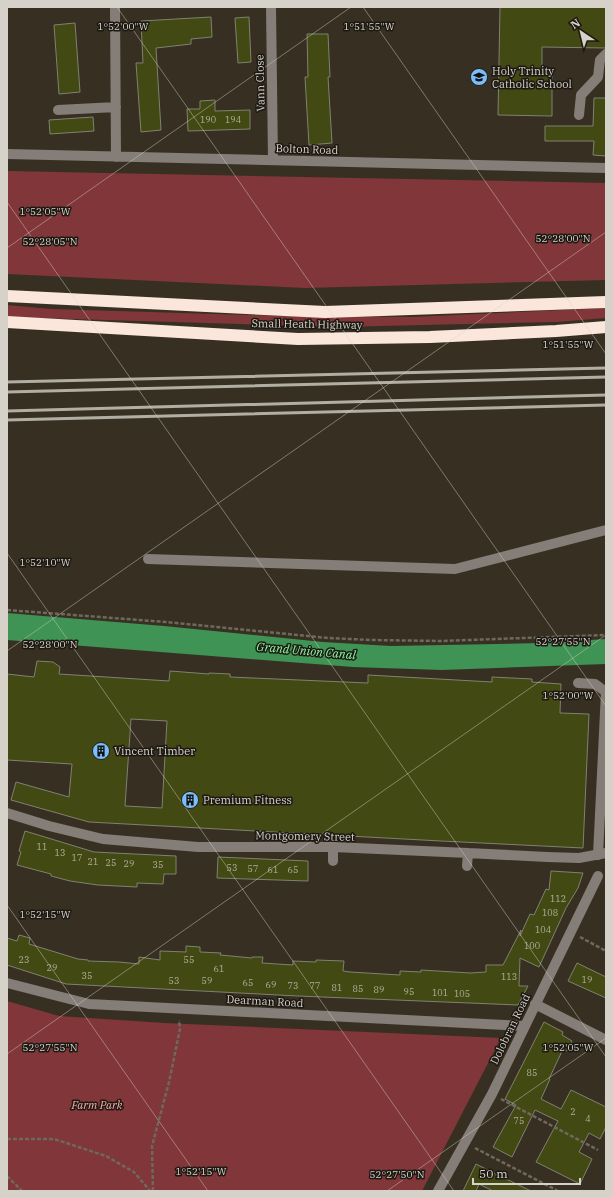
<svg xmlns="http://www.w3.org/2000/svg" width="613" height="1198" font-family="'IBM Plex Serif',serif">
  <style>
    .green { fill: #813639 }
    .water { fill: #3f9354 }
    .building { fill: #424913; stroke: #7f8271; fill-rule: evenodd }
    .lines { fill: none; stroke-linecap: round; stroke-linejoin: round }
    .path { stroke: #6f695d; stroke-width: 2.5; stroke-dasharray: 4 2; stroke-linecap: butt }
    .minor { stroke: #847d78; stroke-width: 10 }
    .highway { stroke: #fae6db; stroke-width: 12 }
    .rail { stroke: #b3aea4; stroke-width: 3 }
    .ticks { fill: none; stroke: #d7d2c9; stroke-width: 1; stroke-opacity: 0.45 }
    .labels { text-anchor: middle; stroke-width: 3; stroke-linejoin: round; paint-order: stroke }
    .number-label { font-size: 9px; fill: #b2b09c }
    .poi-label { font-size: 11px; fill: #d7d2c9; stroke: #1c1812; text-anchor: start }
    .street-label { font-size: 11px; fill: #d7d2c9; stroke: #1c1812 }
    .park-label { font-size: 11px; font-style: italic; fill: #feaead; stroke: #1c1812 }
    .water-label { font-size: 12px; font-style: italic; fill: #8dfaa4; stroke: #1c1812 }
    .ticks-label { font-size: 10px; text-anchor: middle; fill: #d7d2c9; stroke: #1c1812; stroke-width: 3; stroke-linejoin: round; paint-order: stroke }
  </style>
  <rect width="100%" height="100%" fill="#373022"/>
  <path class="green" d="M7,171l599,12v97l-301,8 -298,-14z
    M7,305l44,4 234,7 127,1 194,-9v10l-49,4 -220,5 -330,-10z
    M7,1001l52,15 105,7 337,15 -79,153h-415z"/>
  <path class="water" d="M7,613l157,13 159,16 68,4 151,-3 64,-4v25l-164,6 -89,-3 -346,-27z"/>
  <path class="building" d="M500,7h106v41l-64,-1v26h10v43l-54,-1z
    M211,17l1,20 -21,2v5l-35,4 5,82 -20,2 -5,-69h7l-2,-42z
    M249,17l2,45 -13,1 -3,-45z
    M75,23l5,69 -21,2 -5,-69z
    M307,34h21l2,43h-2l4,66 -23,2 -4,-68h3z
    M594,98h12v58l-13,-1 1,-14h-49v-15h48z
    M215,100v11l35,-1v19l-62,2 -1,-22h13v-8z
    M93,117l1,14 -44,3 -1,-14z
    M37,661l16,1 7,5 -1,7 110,7 1,-10 39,3v-1l21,1v3l138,6v-8l124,7v-5l40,2v3l29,2 -1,29 29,1 -6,134 -142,-7 -352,-19 -78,-22 5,-18 53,15 3,-33 -65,-4v-86l27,3zM131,719l36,2 -5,87 -37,-2z
    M25,831l69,21 82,4v18h-12l-1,10 -26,-1v4l-39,-2 -28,-4 -19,-5v-2l-34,-9 4,-13 -2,-1z
    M218,857l90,4v20l-91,-3z
    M551,871l32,2 -5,15 -12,20 -27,59 -19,-9 -1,28h9l-10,19 -220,-9 -232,-12 -59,-19v-27l10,3 2,-6 11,3 -1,6 49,15 10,1v1l31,1 20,2v-7l21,3v-9l26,1v-6l14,1v5l21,1 -1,2 32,3v-1h11l-1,6 31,2v-4l23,1v-2l28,1 -1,10 7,1 50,3v-4l21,1v-2l49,3 16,-1v-7h17l18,-35 -1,6 10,-22 4,1 12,-26 3,1z
    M577,963l29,14v21l-38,-17z
    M544,1022l19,10 -1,3 10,6 -5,10 -4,-2 -14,30h1l-9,20 20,10 10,-19 35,17v20l-6,12 -11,-6 -10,19 13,7 -12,25 -44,-22 22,-41 -23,-11 -23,47 -19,-10 23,-42 -11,-6z
    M476,1164l22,11 33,16h-38l-14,-7 -3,7h-13z"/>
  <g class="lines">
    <path class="path" d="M7,610l159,12 162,16 44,2 69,1 165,-6
      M580,937l26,14
      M501,1099l97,51
      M7,1139h47l52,17 28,16 16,19
      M475,1148l83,43
      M7,1176l15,15
      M153,1191l-1,-45 17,-64 11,-53 -1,-9"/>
    <path class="minor" d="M115,7l1,150
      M271,7l2,153
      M58,110l58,-3
      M579,115l2,-20 17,-18 2,-17 6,-6
      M7,154l599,14
      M148,559l307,10 151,-39
      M578,683l17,1 11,8 -8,163
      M7,813l42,13 54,13 95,8h135l135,6 79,4 32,1 27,-5
      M333,847v14
      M467,866l1,-13
      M7,983l82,21 435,22
      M535,1004l71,36
      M438,1191l54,-97 106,-218"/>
    <path class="highway" d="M7,296l318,16 281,-10
      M7,322l291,17 132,-2 126,-6 50,-4"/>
    <path class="rail" d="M7,382l599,-14
      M7,392l599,-15
      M7,411l599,-16
      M7,420l599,-15"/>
  </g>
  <path class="ticks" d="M117,7l489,699M363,7l243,347M7,202l599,855M7,248l344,-241M7,553l447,638M7,651l599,-419M7,905l201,286M7,1054l599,-419M387,1191l219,-153"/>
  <defs>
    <g id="school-disc" transform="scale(0.9)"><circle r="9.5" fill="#7bbef9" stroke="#1c1812"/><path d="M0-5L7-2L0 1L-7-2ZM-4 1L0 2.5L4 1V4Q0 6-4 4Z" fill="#111"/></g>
    <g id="building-disc" transform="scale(0.9)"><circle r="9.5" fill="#7bbef9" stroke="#1c1812"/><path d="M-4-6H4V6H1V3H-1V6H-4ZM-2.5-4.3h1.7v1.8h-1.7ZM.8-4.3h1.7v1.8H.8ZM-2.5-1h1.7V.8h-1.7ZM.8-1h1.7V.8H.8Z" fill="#111"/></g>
  </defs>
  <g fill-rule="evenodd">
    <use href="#school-disc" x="479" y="77"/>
    <use href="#building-disc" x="101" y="751"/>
    <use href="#building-disc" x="190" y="800"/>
  </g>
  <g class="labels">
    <g class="number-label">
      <text x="208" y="123">190</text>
      <text x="233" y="123">194</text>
      <text x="42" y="850">11</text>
      <text x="60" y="856">13</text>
      <text x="77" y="861">17</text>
      <text x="93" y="865">21</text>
      <text x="111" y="866">25</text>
      <text x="129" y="867">29</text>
      <text x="158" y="868">35</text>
      <text x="232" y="871">53</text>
      <text x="253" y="872">57</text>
      <text x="273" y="873">61</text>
      <text x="293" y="873">65</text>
      <text x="558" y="902">112</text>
      <text x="550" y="916">108</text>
      <text x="543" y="933">104</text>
      <text x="532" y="949">100</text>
      <text x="24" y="963">23</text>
      <text x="189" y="963">55</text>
      <text x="52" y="971">29</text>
      <text x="219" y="972">61</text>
      <text x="87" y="979">35</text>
      <text x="509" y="980">113</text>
      <text x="587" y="983">19</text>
      <text x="174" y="984">53</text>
      <text x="207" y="984">59</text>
      <text x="248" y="986">65</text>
      <text x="271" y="988">69</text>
      <text x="293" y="989">73</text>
      <text x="315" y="989">77</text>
      <text x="337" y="991">81</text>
      <text x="358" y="992">85</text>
      <text x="379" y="993">89</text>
      <text x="409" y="995">95</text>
      <text x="440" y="996">101</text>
      <text x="462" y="997">105</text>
      <text x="532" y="1076">85</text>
      <text x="573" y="1115">2</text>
      <text x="588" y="1122">4</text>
      <text x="519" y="1124">75</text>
    </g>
    <g class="poi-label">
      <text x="492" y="75">Holy Trinity<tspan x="492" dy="13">Catholic School</tspan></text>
      <text x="114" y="755">Vincent Timber</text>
      <text x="203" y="804">Premium Fitness</text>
    </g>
    <g class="street-label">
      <text transform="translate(260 83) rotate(-91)" y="4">Vann Close</text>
      <text transform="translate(307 149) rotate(2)" y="4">Bolton Road</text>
      <text transform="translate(307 324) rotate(1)" y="4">Small Heath Highway</text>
      <text transform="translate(305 836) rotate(1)" y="4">Montgomery Street</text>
      <text transform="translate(265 1001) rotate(3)" y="4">Dearman Road</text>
      <text transform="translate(510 1029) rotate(-64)" y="4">Dolobran Road</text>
    </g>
    <g class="park-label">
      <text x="97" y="1109">Farm Park</text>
    </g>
    <g class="water-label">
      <text transform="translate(306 651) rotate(5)" y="4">Grand Union Canal</text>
    </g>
  </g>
  <g class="ticks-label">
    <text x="123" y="30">1°52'00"W</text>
    <text x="369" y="30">1°51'55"W</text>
    <text x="45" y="215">1°52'05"W</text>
    <text x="563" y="242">52°28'00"N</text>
    <text x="50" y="245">52°28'05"N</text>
    <text x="568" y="348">1°51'55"W</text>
    <text x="45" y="566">1°52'10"W</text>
    <text x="563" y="645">52°27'55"N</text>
    <text x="50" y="648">52°28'00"N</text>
    <text x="568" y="699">1°52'00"W</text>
    <text x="45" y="918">1°52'15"W</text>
    <text x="568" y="1051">1°52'05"W</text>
    <text x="50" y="1051">52°27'55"N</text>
    <text x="201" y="1175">1°52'15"W</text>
    <text x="397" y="1178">52°27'50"N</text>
  </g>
  <rect width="613" height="1198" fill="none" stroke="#d7d2c9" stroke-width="16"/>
  <g transform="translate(581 32) rotate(325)" stroke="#1c1812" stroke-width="3" paint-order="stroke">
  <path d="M0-3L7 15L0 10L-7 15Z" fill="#d7d2c9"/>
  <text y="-6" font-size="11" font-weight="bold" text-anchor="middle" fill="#d7d2c9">N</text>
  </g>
  <path d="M473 1178v6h107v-6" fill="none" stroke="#d7d2c9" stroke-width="2"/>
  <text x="479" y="1178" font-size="12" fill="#d7d2c9" stroke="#1c1812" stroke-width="3" paint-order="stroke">50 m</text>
</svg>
